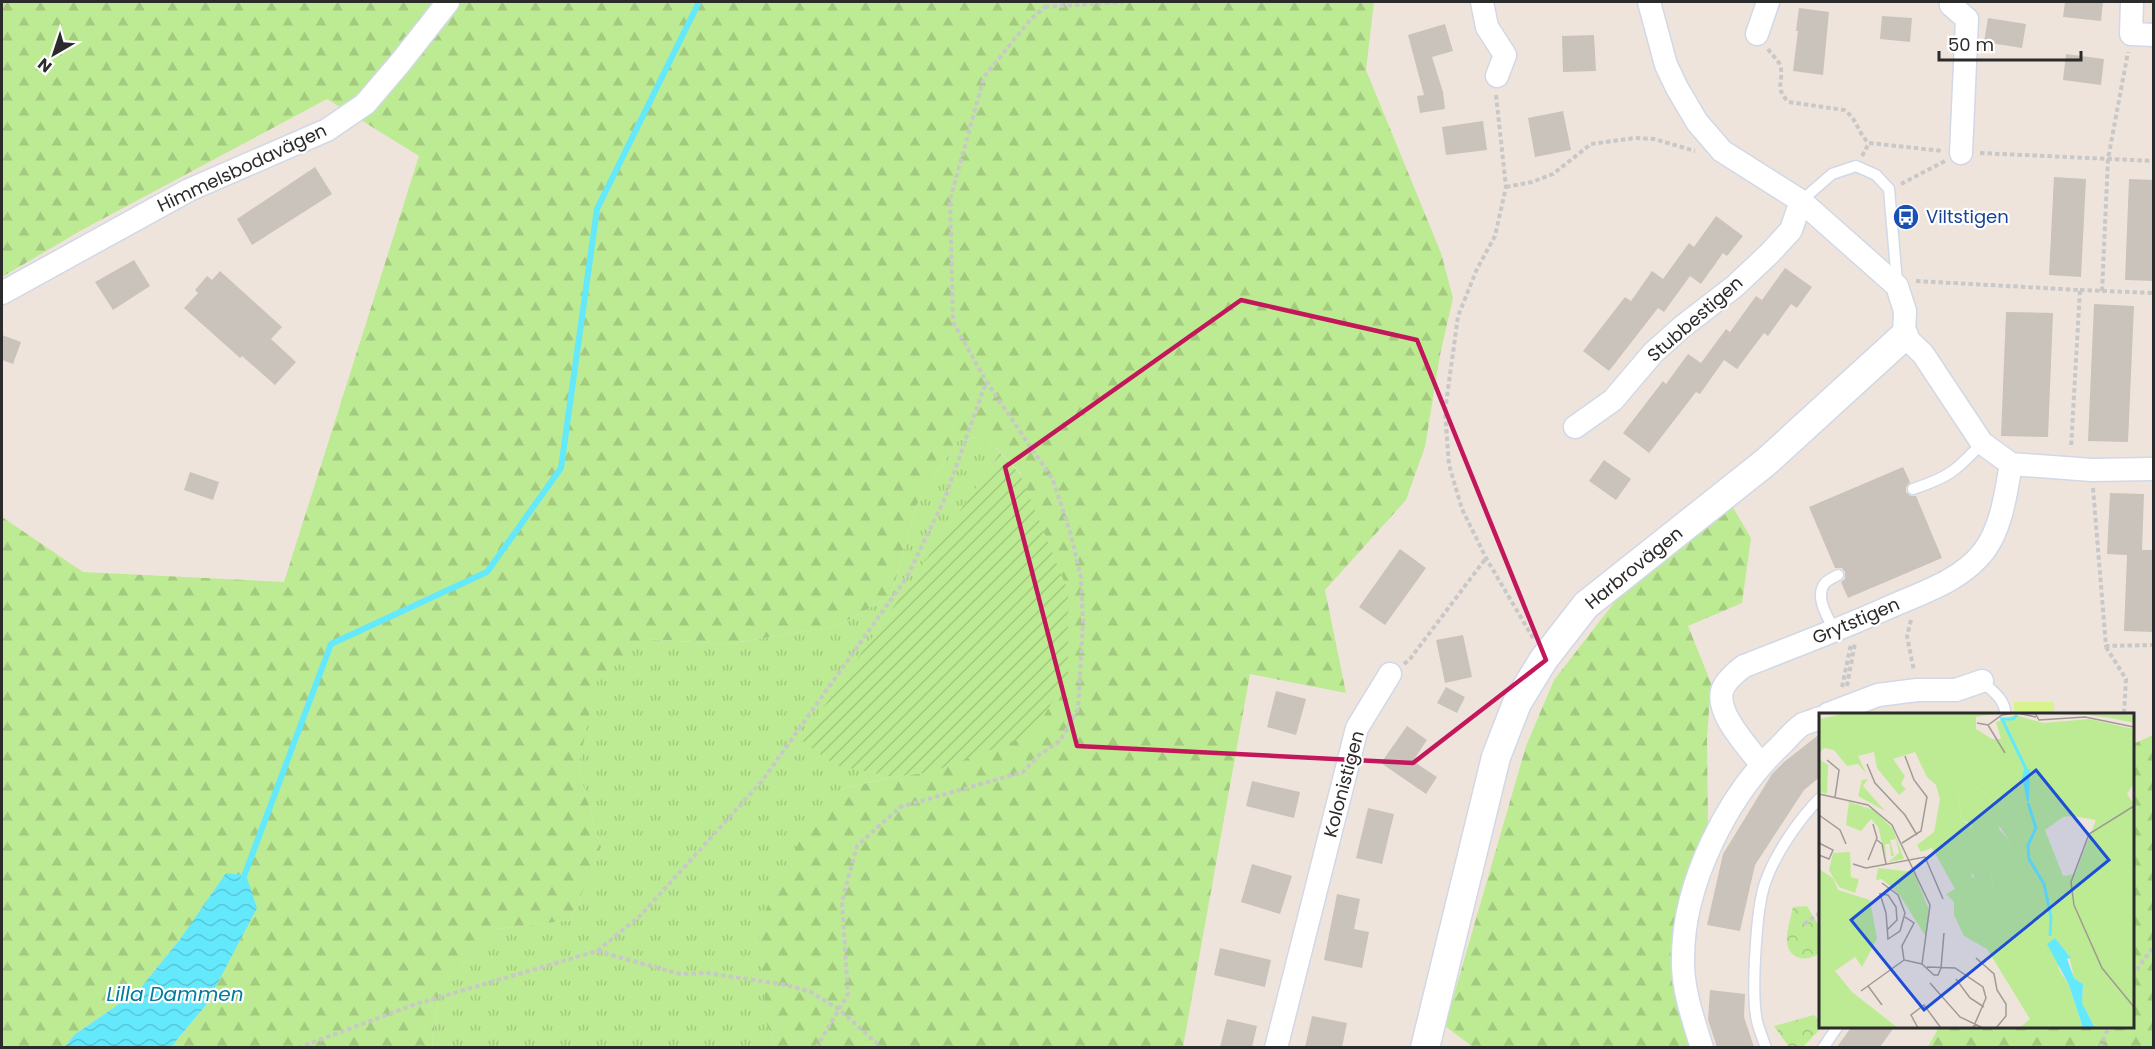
<svg xmlns="http://www.w3.org/2000/svg" width="2155" height="1049" font-family="Poppins,sans-serif">
  <style>
    .grass { fill: url(#grass-tufts) }
    .forest { fill: url(#forest-firs) }
    .park { fill: url(#park-crowns) }
    .garden { fill: url(#garden-furrows) }
    .pitch { fill: #d6f38d }
    .water { fill: url(#water-waves) }
    .lines { fill: none; stroke-linecap: round; stroke-linejoin: round }
    .stream { stroke: #64e8fc; stroke-width: 6 }
    .building { fill: #c9c3bb }
    .service-casing { stroke: #d1d8e6; stroke-width: 13 }
    .minor-casing { stroke: #d1d8e6; stroke-width: 25 }
    .tertiary-casing { stroke: #d1d8e6; stroke-width: 31 }
    .path { stroke: #c8c8c8; stroke-width: 4; stroke-dasharray: 4.5 3; stroke-linecap: butt }
    .service { stroke: #fff; stroke-width: 10 }
    .minor { stroke: #fff; stroke-width: 22 }
    .tertiary { stroke: #fff; stroke-width: 28 }
    .marked { fill: none; stroke: #c2185b; stroke-width: 4.5; stroke-linejoin: round }
    .labels { text-anchor: middle; stroke-width: 4.5; stroke-linejoin: round; paint-order: stroke }
    .street-label { font-size: 18px; fill: #2b2b2b; stroke: #fff }
    .transit-label { font-size: 18px; fill: #164399; stroke: #fff; text-anchor: start }
    .water-label { font-size: 20px; font-style: italic; fill: #027b9c; stroke: #fff }
    .inset-river { fill: none; stroke: #64e8fc; stroke-width: 3 }
    .inset-road { fill: none; stroke: #a19a95; stroke-width: 1.5 }
    .view { fill: #1d4ed8; fill-opacity: 0.15; stroke: #1d4ed8; stroke-width: 3 }
    .inset-edge { fill: none; stroke: #2b2b2b; stroke-width: 3 }
  </style>
  <defs>
    <pattern id="grass-tufts" width="24" height="20" patternUnits="userSpaceOnUse" patternTransform="scale(1.5)"><rect width="24" height="20" fill="#bdeb93"/><path d="M3 7l-1-3M5 7V3M7 7l1-3M15 17l-1-3M17 17v-4M19 17l1-3" fill="none" stroke="#a3ca7f"/></pattern>
    <pattern id="forest-firs" width="22" height="20" patternUnits="userSpaceOnUse" patternTransform="scale(1.5)"><rect width="22" height="20" fill="#bdeb93"/><path d="M5 1l3.5 6h-7zM16 11l3.5 6h-7z" fill="#a3ca7f"/></pattern>
    <pattern id="park-crowns" width="20" height="18" patternUnits="userSpaceOnUse" patternTransform="scale(1.5)"><rect width="20" height="18" fill="#bdeb93"/><path d="M2 6a3 3 0 1 1 6 0M12 15a3 3 0 1 1 6 0" fill="none" stroke="#a3ca7f"/></pattern>
    <pattern id="garden-furrows" width="10" height="10" patternUnits="userSpaceOnUse" patternTransform="scale(1.5)"><rect width="10" height="10" fill="#bdeb93"/><path d="M-1 1l2-2M0 10L10 0M9 11l2-2" fill="none" stroke="#a3ca7f"/></pattern>
    <pattern id="water-waves" width="16" height="10" patternUnits="userSpaceOnUse" patternTransform="scale(1.5)"><rect width="16" height="10" fill="#64e8fc"/><path d="M0 5q4-4 8 0t8 0" fill="none" stroke="#57c7d8"/></pattern>
  </defs>
  <rect width="100%" height="100%" fill="#efe4dc"/>
  <path class="grass" d="M985,436l35,38 -89,298 -39,5 -51,12 -74,236 9,22 -344,1 7,-58 58,-61 74,-9 30,-73 -23,-79 18,-88 48,-41 83,5 110,-18 54,-30 26,-92 41,-64z"/>
  <path class="forest" d="M2,2h1372l-8,68 75,183 12,45 -13,57 -15,92 -19,53 -81,90 21,103 -96,-19 -67,373h-407l-9,-22 -9,-98 56,-117 27,-21 52,-12 38,-5 90,-298 -36,-38 -27,4 -41,64 -26,92 -54,30 -110,18 -83,-5 -47,41 -19,88 23,79 -30,73 -74,9 -58,61 -7,57h-261l35,-42 -25,-67 -43,53 -64,44 -9,12h-63v-530l81,55 201,10 135,-426 -92,-57 -247,132 -78,46z
    M1728,499l23,39 -9,65 -54,23 23,57 -4,54 1,91 -21,48 -10,52 15,119h-219l-28,-21 81,-280 28,-66 73,-94z
    M2153,735v312h-225l11,-20 193,-1 1,-282z"/>
  <path class="park" d="M1807,906l13,22v25c-12,9 -31,8 -33,-11 -1,-11 4,-24 6,-35z
    M1814,1015l6,5 2,7 -19,20h-14l-15,-21z"/>
  <path class="garden" d="M1000,453l20,21 48,117v84l-35,59 -102,38 -38,5 -58,-12 -34,-25z"/>
  <path class="pitch" d="M2014,702h40v12h-40z"/>
  <path class="water" d="M226,873l20,2 11,33 -51,97 -35,42h-106l9,-12 64,-44 43,-53z"/>
  <g class="lines">
    <path class="stream" d="M243,879l88,-235 156,-72 74,-104 36,-259 102,-207"/>
  </g>
  <path class="building" d="M2065,2h38l-2,19 -38,-4z
    M1799,8l30,4 -6,63 -30,-4 5,-40h-2z
    M1882,16l30,2 -2,24 -30,-3z
    M1988,18l38,6 -4,24 -38,-6z
    M1445,24l8,27 -21,6 11,35 2,17 -25,4 -3,-17 7,-1 -16,-60z
    M1594,35l2,36 -33,1 -1,-36z
    M2066,54l38,5 -3,26 -38,-5z
    M1563,111l8,39 -36,7 -7,-39z
    M1483,121l4,29 -41,5 -4,-28z
    M315,167l17,27 -80,51 -15,-26z
    M2054,177l32,2 -5,98 -32,-2z
    M2129,179l25,1v101l-29,-1z
    M1716,216l27,20 -16,20 -4,-3 -22,31 -11,-8 -26,36 -6,-4 -49,63 -26,-20 42,-54 6,4 21,-30 11,8 26,-36 5,4z
    M134,260l16,26 -37,24 -18,-28z
    M1785,268l27,19 -15,21 -6,-4 -23,32 -4,-3 -27,36 -13,-9 -24,34 -4,-2 -47,61 -26,-20 40,-52 3,3 22,-30 13,9 25,-34 4,3 26,-36 6,4z
    M220,271l62,56 -11,12 25,23 -21,23 -33,-29 -2,2 -56,-50 14,-15 -3,-3 12,-14 5,4z
    M2094,304l40,2 -6,136 -40,-1z
    M2006,312l47,1 -5,124 -47,-1z
    M2,335l19,7 -8,22 -11,-4z
    M1604,460l27,19 -15,21 -27,-19z
    M1903,467l7,15 -4,5v5l5,4h5l26,62 -94,40 -7,-16 4,-3v-7l-3,-4h-7l-26,-61z
    M190,472l29,10 -6,18 -29,-10z
    M2110,493l34,1 -2,56h12v82l-30,-1 3,-76 -20,-1z
    M1400,549l26,19 -41,57 -26,-18z
    M1463,635l9,42 -27,6 -9,-43z
    M1446,687l19,10 -8,16 -20,-10z
    M1276,691l30,8 -10,36 -29,-8z
    M1407,726l20,14 -14,21 24,16 -11,17 -45,-31z
    M1821,733v43l-17,14 -49,75 -15,66 -33,-6 16,-71 49,-80 12,-12z
    M1252,781l48,11 -6,26 -48,-12z
    M1368,808l26,6 -12,50 -26,-6z
    M1252,864l40,12 -12,38 -39,-12z
    M1337,894l23,5 -6,30 15,3 -7,36 -38,-8z
    M1220,948l51,12 -6,27 -51,-12z
    M1710,990l35,4 -1,23 10,30h-37l-9,-27z
    M1312,1016l35,7 -5,24h-37z
    M1227,1019l30,7 -5,21h-32z
    M1852,1026h43l-15,21h-43z"/>
  <g class="lines">
    <g class="service-casing">
      <path id="service" d="M1801,201l31,-27 24,-8 20,9 13,14 8,93
        M1913,489c36,-12 43,-18 69,-46
        M1835,631c-7,-13 -21,-34 -10,-48 3,-3 9,-6 13,-8
        M1982,681c10,10 24,19 23,33
        M1766,1048c-3,-9 -7,-18 -9,-27 -6,-26 -1,-112 8,-138 10,-29 34,-64 55,-85
        M1823,1048l15,-22"/>
    </g>
    <g class="minor-casing">
      <path id="minor" d="M1482,2l5,25 18,28 -8,21
        M1649,2l17,63 11,23 20,34 25,29 79,50 96,85 8,25 -1,25 19,18 59,89 29,21c-5,28 -9,63 -27,87 -22,29 -60,41 -92,55 -49,22 -99,41 -148,60 -8,6 -19,15 -22,25 -6,23 26,56 39,73
        M1952,2l-1,3 16,14 -6,134
        M2132,2l-1,32 23,1
        M1757,34l11,-32
        M2,293l187,-103 138,-60 38,-26 35,-41 48,-61
        M1575,427l38,-27 40,-47 29,-26 53,-41 35,-33 21,-23 10,-29
        M2011,464l81,6 62,-1
        M1828,714l50,-19 39,-5h39l26,-9
        M1276,1048l81,-320 33,-54
        M1702,1048c-9,-29 -20,-60 -19,-90 0,-74 44,-162 97,-212 7,-7 15,-17 23,-22 6,-2 12,-4 17,-6"/>
    </g>
    <g class="tertiary-casing">
      <path id="tertiary" d="M1425,1048l71,-291 21,-54 27,-44 42,-54 180,-143 138,-126"/>
    </g>
    <path class="path" d="M1045,7l78,-5
      M1768,49c3,5 10,11 12,16 5,15 -7,23 9,37l55,8c13,8 14,24 25,33l74,8
      M1496,95l10,92 -11,49 -18,33 -19,47 -13,95 4,54 13,44 24,49 47,80
      M1980,153l174,8
      M1862,156l7,-13
      M1901,184l44,-23
      M1506,187l26,-5 21,-8 38,-30 44,-6 19,1 41,12
      M1916,281l164,9 -9,158
      M2080,290l74,3
      M2102,291l6,-132 20,-107
      M2093,488l13,158 48,-1
      M1911,620l-4,16 7,35
      M2106,647l20,32 -2,35
      M1404,664l6,-5 76,-101
      M1847,686l8,-43
      M1842,687l9,-43
      M1804,924l16,-11
      M597,951l83,23 27,-1 80,12 24,7 29,18 42,38
      M2132,976l22,-30
      M298,1048l115,-43 184,-54 44,-36 121,-134 145,-204 38,-79 41,-116
      M816,1048l32,-54 -6,-93 15,-55 43,-39 123,-35 16,-17 21,-14 18,-32 5,-87 -2,-44 -10,-43 -18,-55 -67,-99 -33,-59 -3,-122 34,-123 46,-57 15,-13 -2,-5
      M2100,1048l9,-22"/>
    <use href="#service" class="service"/>
    <use href="#minor" class="minor"/>
    <use href="#tertiary" class="tertiary"/>
  </g>
  <path class="marked" d="M1241,300l176,40 129,320 -133,103 -336,-17 -72,-279z"/>
  <defs>
    <g id="bus-disc" transform="scale(1.35)"><circle r="9.5" fill="#1a4fb4" stroke="#fff"/><path d="M-5-6H5V4H4V6H2V4H-2V6H-4V4H-5ZM-3.5-4V0h7V-4ZM-3.5 1.2v1.5H-2V1.2ZM2 1.2v1.5H3.5V1.2Z" fill="#fff"/></g>
  </defs>
  <g fill-rule="evenodd">
    <use href="#bus-disc" x="1906" y="217"/>
  </g>
  <g class="labels">
    <g class="street-label">
      <text transform="translate(242 168) rotate(-25)" y="6">Himmelsbodavägen</text>
      <text transform="translate(1695 319) rotate(-41)" y="6">Stubbestigen</text>
      <text transform="translate(1634 568) rotate(-39)" y="6">Harbrovägen</text>
      <text transform="translate(1856 621) rotate(-23)" y="6">Grytstigen</text>
      <text transform="translate(1344 784) rotate(-75)" y="6">Kolonistigen</text>
    </g>
    <g class="transit-label">
      <text x="1926" y="223">Viltstigen</text>
    </g>
    <g class="water-label">
      <text x="175" y="1001">Lilla Dammen</text>
    </g>
  </g>
  <g transform="translate(1819 713)">
    <rect width="315" height="315" fill="#efe4dc"/>
    <path d="M49,66l-5,7 22,25 -27,-15 4,-16zM148,67l36,26 -4,23 12,14 -20,28 3,20 -17,-8 -5,-58 -11,-6 -3,-26 4,-12zM59,114l15,2 11,30 -16,3 11,-9 -3,-14 -6,1 4,16h-3l-1,-12h-5l1,14z" fill="#bdeb93"/>
    <path d="M28,0h154l-25,4v12l16,10h9l-5,-17 19,-7 28,8 46,-4 45,10v54l-7,11 7,10v224h-39l-13,-25 1,-19 -9,-6 -5,-23 -7,-8 -6,7 3,16 10,15 14,43h-64l11,-9 -43,-70 -23,-13 -10,-21v-13l-8,-8 9,-5 -23,-41 -11,4 -4,-7 17,-13 6,-33 -4,-14 -9,-8 -12,-25 -22,7 12,17 -4,8 5,5 -7,6 -22,-27 -3,-16 -16,4 8,17 -8,-9 -11,2 -13,-16 -10,-2 -5,6v-35zM148,67l36,26 -7,15 15,22 -20,28 3,20 -23,-15 12,-29 -3,-14 -19,-14 -3,-26 5,-12zM254,103l23,4 -21,54 -12,2 -18,-46 18,-13zM262,1l53,1v8l-23,-5zM0,46l9,6 -1,29 -8,-2zM30,89l25,8 19,19 -10,3 -12,-13 -10,12 -15,-6zM59,155l36,4 15,38 -3,27 -27,-43 -17,-15 -6,1zM0,156l14,9 5,12 32,10 7,39 -15,28 -7,-10 -20,14 17,21 46,36h-79z" fill="#bdeb93" fill-rule="evenodd"/>
    <path d="M31,139l1,25 8,2 -4,14 -16,-6 -10,-17 4,-17z" fill="#bdeb93"/>
    <path d="M170,139l3,39 -15,-8 -7,-14 9,-14z" fill="#bdeb93"/>
    <path d="M211,56l-1,32 -2,1 -5,-25 2,-7zM236,225l16,20 -4,1 7,19 9,6 -1,19 13,25h-12l-14,-43 -22,-41z" fill="#64e8fc"/>
    <path class="inset-river" d="M198,2l-4,4h-11l25,52M209,90l8,25 -8,17 1,14 15,25 7,33 -1,19"/>
    <path class="inset-road" d="M198,0l19,4M216,0l4,7 46,-3 49,10M158,10l11,2 14,-10 13,-2M169,12l17,28M8,47l12,10 -4,27M48,51l8,19 30,32 12,20M0,81l49,11 24,20 38,80 -8,59M315,93l-45,28 -18,48 3,23 28,63 32,39M0,102l21,15 6,14M58,127l5,4 4,20M0,130l14,7 -4,9 -10,-4M83,130l19,-12 6,-34 -13,-17 -9,-24M49,147l9,-22 -4,-14M34,151l13,4 59,-11 18,42M63,170l16,12 7,18 -5,18 -12,8 -2,-26 -6,-19 8,1 8,12 1,13 -10,10M86,204l9,6 -12,23 2,14 18,4 12,11h4l3,-7M157,245l18,16 3,16 9,14v12l-10,12M108,254l28,1 28,19 3,11 -13,30M122,255l3,-35M137,266l14,19 14,9M111,270l30,34 23,11M49,273l14,19M42,278l43,-31M99,315l-7,-13 13,-10 17,23"/>
    <path class="view" d="M217,57l73,90 -185,150 -73,-90z"/>
    <rect width="315" height="315" class="inset-edge"/>
  </g>
  <rect width="2155" height="1049" fill="none" stroke="#2b2b2b" stroke-width="6"/>
  <g transform="translate(54 54) rotate(219)" stroke="#ffffff" stroke-width="4.5" paint-order="stroke">
  <path d="M0-4.5L10 22L0 15L-10 22Z" fill="#2b2b2b"/>
  <text y="-9" font-size="16" font-weight="bold" text-anchor="middle" fill="#2b2b2b">N</text>
  </g>
  <path d="M1939 51v9h142v-9" fill="none" stroke="#2b2b2b" stroke-width="3"/>
  <text x="1948" y="51" font-size="18" fill="#2b2b2b" stroke="#ffffff" stroke-width="4.5" paint-order="stroke">50 m</text>
</svg>
